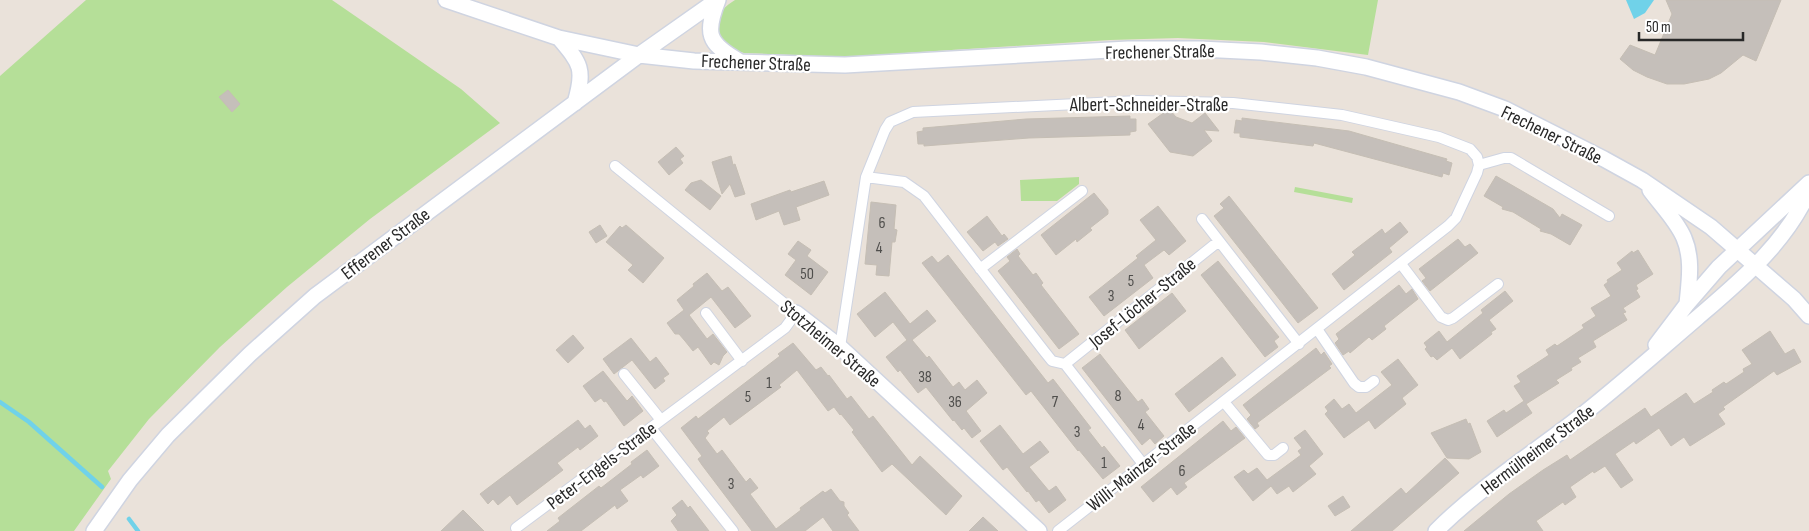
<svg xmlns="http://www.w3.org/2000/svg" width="1809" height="531" font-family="'Sofia Sans Condensed',sans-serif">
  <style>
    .green { fill: #b5df98 }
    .water { fill: #70d2e9 }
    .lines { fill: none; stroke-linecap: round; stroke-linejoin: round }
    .stream { stroke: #70d2e9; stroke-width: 4.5 }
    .building { fill: #c5bfba; stroke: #c5beb4 }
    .street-casing { stroke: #cfd4e1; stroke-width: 12 }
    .secondary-casing { stroke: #cfd4e1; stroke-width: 18 }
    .street { stroke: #fff; stroke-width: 10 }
    .secondary { stroke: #fff; stroke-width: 15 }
    .labels { text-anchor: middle; stroke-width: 4.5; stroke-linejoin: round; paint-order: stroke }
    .number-label { font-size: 16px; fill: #4f4e4c }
    .street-label { font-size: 19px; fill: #282828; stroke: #fff }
  </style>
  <rect width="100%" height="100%" fill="#eae2da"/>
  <path class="green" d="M86,0h246l129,89 39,34 -130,96 -83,68 -67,60 -71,72 -41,52 3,8 -37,52h-74v-455z
    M735,0h643l-10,55 -104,-13 -86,-4 -68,2 -268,17 -98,-4c-15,-3 -35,-22 -24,-39 3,-6 9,-10 15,-14z
    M1079,177v7l-22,17h-36l-1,-21z
    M1295,187l58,11 -1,5 -58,-11z"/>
  <path class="water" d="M1626,0h28l-9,13 -11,6z"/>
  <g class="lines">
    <path class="stream" d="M0,402l29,20 73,65
      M129,519l9,12"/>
  </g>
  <path class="building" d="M1666,0h115l-25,61 -13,-6 -22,18 -12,6 -25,5h-17l-20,-7 -14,-7 -13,-11 10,-14 25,10 17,-41z
    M228,90l12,14 -8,8 -13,-15z
    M1169,109l7,8 16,6 13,-10 14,18 -15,-1 8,11 -19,15 -23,-4 -22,-28z
    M1130,116v3h6v12l-6,1v3l-101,3 -105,8v-2h-6l-1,-12 6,-1v-3l103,-9z
    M1242,118l107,13 98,28 -1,2 6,2 -3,12 -6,-2 -1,4 -128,-34 -1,3 -73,-9v-4h-6l2,-13 6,1z
    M676,147l8,9 -4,3 3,4 -14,12 -11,-13z
    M731,156l2,9 2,-1 10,30 -10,3 -5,-13 -8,10 -10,-32z
    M1496,176l57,33 7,9 2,-4 20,11 -12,20 -19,-11 -11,-3 1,-2 -28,-17 -11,-3 1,-2 -19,-11z
    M701,180l20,16 -11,14 -25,-20 6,-7z
    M824,181l5,14 -33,12 4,13 -16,5 -5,-14 -23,9 -5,-16 39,-14 1,2z
    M1094,193l14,17v4l-18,14 2,2 -15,12 -1,-3 -20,16 -15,-20z
    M1229,196l89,112 -20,15 -84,-107 10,-8 -4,-4z
    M871,202l25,3 -2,24 3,1 -2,12h-3l-3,34 -13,-1 1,-10 -12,-1z
    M1158,206l28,35 -17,14 -5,-5 -20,15 9,13 -49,38 -15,-19 49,-39 -2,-2 20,-16 -16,-20z
    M987,216l15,20 2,-2 4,5 -10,7 -3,-4 -12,9 -16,-19z
    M1400,222l8,10 -19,16 3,4 -48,38 -12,-16 23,-19 -3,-3 30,-23 3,5z
    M600,225l7,11 -11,7 -7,-11z
    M626,225l38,33 -21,25 -15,-13 5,-5 -27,-23 14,-16 2,2z
    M1458,239l7,8 5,-3 8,9 -48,38 -8,-10 4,-3 -7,-9z
    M798,241l13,9 -4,6 21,16 -17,23 -26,-20 11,-15 -8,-6z
    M1017,249l3,5 -2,2 15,19 3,-2 7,10 -2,2 38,49 -20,15 -61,-78 12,-10 -3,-4z
    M1638,250l15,24 -17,11 2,4 -2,1 4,7 -17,11 3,4 -3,1 4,7 -34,21 3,6 -18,11 3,4 -10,6 1,2 -16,10 3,3 -33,21 6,9 -35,24 -10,-16 17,-11 2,3 18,-12 -10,-15 7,-4 -4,-6 32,-21 -3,-5 9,-6 2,2 27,-18 -2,-3 14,-9 -5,-8 20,-12 -7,-11 4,-3 -1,-2 15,-10 -5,-7 15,-12 1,2z
    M948,255l100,128 5,-4 38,49 -3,2 14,18 2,-2 16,20 -17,13 -24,-29 -1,1 -47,-60 -5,4 -104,-132 10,-7 6,7z
    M1218,261l61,76 -5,4 4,6 -13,10 -64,-82z
    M707,273l15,18 6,-4 23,29 -16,12 -24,-31 -22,18 18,24 6,-5 14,18 -4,4 -4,9 -5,-3 -3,3 -13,-18 -5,4 -8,-10 -6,-7h-4l-8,-11 17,-13 -7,-10 17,-14 -1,-2z
    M1399,285l7,9 6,-5 6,10 -34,27 2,3 -14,11 -3,-3 -19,16 -1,-2 -6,4 -8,-12 4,-4 -3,-5z
    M1505,291l8,10 -24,19 7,9 -5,3 1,2 -32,25 -8,-11 -15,12 -4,-4 -2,1 -6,-8 2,-2 -3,-4 15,-12 8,11 36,-29 -2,-3z
    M885,292l25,32 17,-14 9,11 -24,19 15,18 2,-2 24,31 6,-5 6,8 12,-10 10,13 -21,18 15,20 -9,7 -8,-10 -2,2 -8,-10 -1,1 -27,-34 -8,6 -18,-23 -2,2 -12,-15 21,-17 -14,-18 -18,15 -18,-23z
    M1172,293l14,18 -47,38 -14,-19z
    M1770,331l15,23 9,-5 7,13 -24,13 -3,-4 -51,36 2,2 -7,5 7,10 -35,22 -6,-9 -13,9 -12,-18 -23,16 -2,-3 -19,13 18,26 -12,8 -16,-22 -11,7 -1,-2 -23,16 6,10 -11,8 -2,-3 -27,19 7,10h-79l45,-37 34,-24 24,-15 3,5 75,-52 6,9 35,-24 8,11 19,-12 -1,-2 12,-8 2,2 18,-12 -1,-3 9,-5 -10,-14z
    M573,335l11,13 -16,15 -12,-13z
    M631,338l19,24 6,-5 13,17 -6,4 2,3 -10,8 -23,-29 -18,14 -11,-15z
    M793,343l23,27 5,-3 7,9 1,-1 18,24 4,-3 18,23 4,-3 39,49 8,-9 42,40 -16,19 -54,-51 -10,8 -30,-40 2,-2 -13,-16 -1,1 -6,-8 -6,4 -31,-41 -18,15 2,2 -51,38 -6,-8 -17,14 2,2 -4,5 12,16 5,-4 24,32 4,-4 8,10 -8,6 26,35 25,-19 -1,-2 23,-17 2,2 6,-4 9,12 4,1v4l5,7 -2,2 12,16h-26l-10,-14 -18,14h-53l-50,-66 -4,-6 4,-3 -21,-28 15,-12 2,3 82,-63 -2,-2z
    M1316,348l5,7 3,-3 8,12 -3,2 2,2 -74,55 2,3 -4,3 -8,-10 4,-4 -8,-10z
    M1100,354l38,48 4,-3 7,10 -4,3 19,24 -9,8 -5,-6 -8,7 -60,-77z
    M1222,357l14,18 -47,37 -14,-18z
    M1398,359l20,26 -16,13 4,6 -31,25 -6,-9 -25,18 -19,-24 3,-3 -3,-4 9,-8 8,10 7,-5 7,9 36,-28 -11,-13z
    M603,371l24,30 5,-5 11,15 -19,15 -18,-25 -2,1 -3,-4 -6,4 -12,-16z
    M1466,419l2,5 2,-1 11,29 -12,7 -22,-1 -16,-25z
    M578,420l7,9 5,-4 8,11 -18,14 -2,-3 -21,16 6,7 -46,35 -7,-10 -12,10 -5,-6 -5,5 -8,-10z
    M1223,421l8,10 5,-4 9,11 -61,45 3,4 -10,8 -6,-8 -18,15 -12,-15z
    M1000,425l23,29 17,-13 9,11 -20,15 20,24 7,-5 10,14 -17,13 -10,-13 -3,2 -8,-11 -1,1 -20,-25 -4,3 -23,-29z
    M1305,430l18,24 -14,12 7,8 -23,18 -4,-6 -12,8 -6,-8 -18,15 -19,-24 10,-7 4,4 9,-6 10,12 34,-25 -3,-4 4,-3 -8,-10z
    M647,450l12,16 -16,12 -2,-3 -21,15 8,11 -11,8 -2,-4 -34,26h-34l13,-10 -2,-3 41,-32 2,2 31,-24 -1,-2z
    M1445,458l14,15 -67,58h-41l50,-43 5,6z
    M1343,496l7,11 -15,9 -7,-10z
    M682,500l6,8 2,-2 19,25h-31l-7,-10 6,-6 -5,-7z
    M463,510l21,21h-43z
    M983,517l15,14h-29z"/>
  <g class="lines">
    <g class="street-casing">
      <path id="street" d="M1479,165l25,-7h7l98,58
        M866,177l38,5 20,14 120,155 8,10 13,3 78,100
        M1202,219l97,125
        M1401,264l40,53 7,3 5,-2 45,-34
        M980,269l102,-78
        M706,313l36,48
        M1317,329l37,54 5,4h7l8,-6
        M840,347l26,-170 19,-47 5,-8 23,-10 225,-11 95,2 109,12 97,22 31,12 7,8 2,8 -2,8 -21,45 -8,8 -390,305
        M1065,364l154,-123
        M624,374l37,46
        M1224,402l44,53h6l9,-7
        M651,428l82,103
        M516,528l269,-200 11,-15 -181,-147"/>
    </g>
    <g class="secondary-casing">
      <path id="secondary" d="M446,0l113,38 80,17 55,6 151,4 283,-16h72l61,3 56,6 49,9 93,25 46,17 99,50 38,21 69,47 83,72 15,17
        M718,0c-13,33 -11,43 21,61
        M559,38c22,26 26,31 16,65
        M1650,190c11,15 27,31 34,48 9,21 5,44 3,66
        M796,313l44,34 199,184
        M1656,345l31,-41 32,-37 90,-84
        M94,531l36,-51 38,-45 82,-81 65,-58 324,-241 78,-55
        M1436,531c41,-41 90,-73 136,-108 44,-34 84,-70 125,-105 43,-37 88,-74 112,-127"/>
    </g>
    <use href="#street" class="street"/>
    <use href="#secondary" class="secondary"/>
  </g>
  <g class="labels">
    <g class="number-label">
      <text x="882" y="228">6</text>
      <text x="879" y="253">4</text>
      <text x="807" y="279">50</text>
      <text x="1131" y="286">5</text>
      <text x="1111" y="301">3</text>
      <text x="925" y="382">38</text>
      <text x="769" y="388">1</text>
      <text x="1118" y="401">8</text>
      <text x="748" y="402">5</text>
      <text x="955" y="407">36</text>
      <text x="1055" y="407">7</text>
      <text x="1141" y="430">4</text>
      <text x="1077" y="437">3</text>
      <text x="1104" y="468">1</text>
      <text x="1182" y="476">6</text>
      <text x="731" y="489">3</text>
    </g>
    <g class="street-label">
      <text transform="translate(1160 51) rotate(-1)" y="7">Frechener Straße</text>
      <text transform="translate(756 62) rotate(2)" y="7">Frechener Straße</text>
      <text x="1149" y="111">Albert-Schneider-Straße</text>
      <text transform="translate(1552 134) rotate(26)" y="7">Frechener Straße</text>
      <text transform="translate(385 243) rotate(-37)" y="7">Efferener Straße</text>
      <text transform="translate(1142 302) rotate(-39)" y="7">Josef-Löcher-Straße</text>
      <text transform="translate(831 343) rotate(40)" y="7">Stotzheimer Straße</text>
      <text transform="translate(1537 449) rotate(-37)" y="7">Hermülheimer Straße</text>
      <text transform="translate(601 465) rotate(-37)" y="7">Peter-Engels-Straße</text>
      <text transform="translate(1141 466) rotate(-38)" y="7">Willi-Mainzer-Straße</text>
    </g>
  </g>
  <path d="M1639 32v8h104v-8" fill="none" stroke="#282828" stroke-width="2.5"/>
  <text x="1646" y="32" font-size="15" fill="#282828" stroke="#ffffff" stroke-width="4" paint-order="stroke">50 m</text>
</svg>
